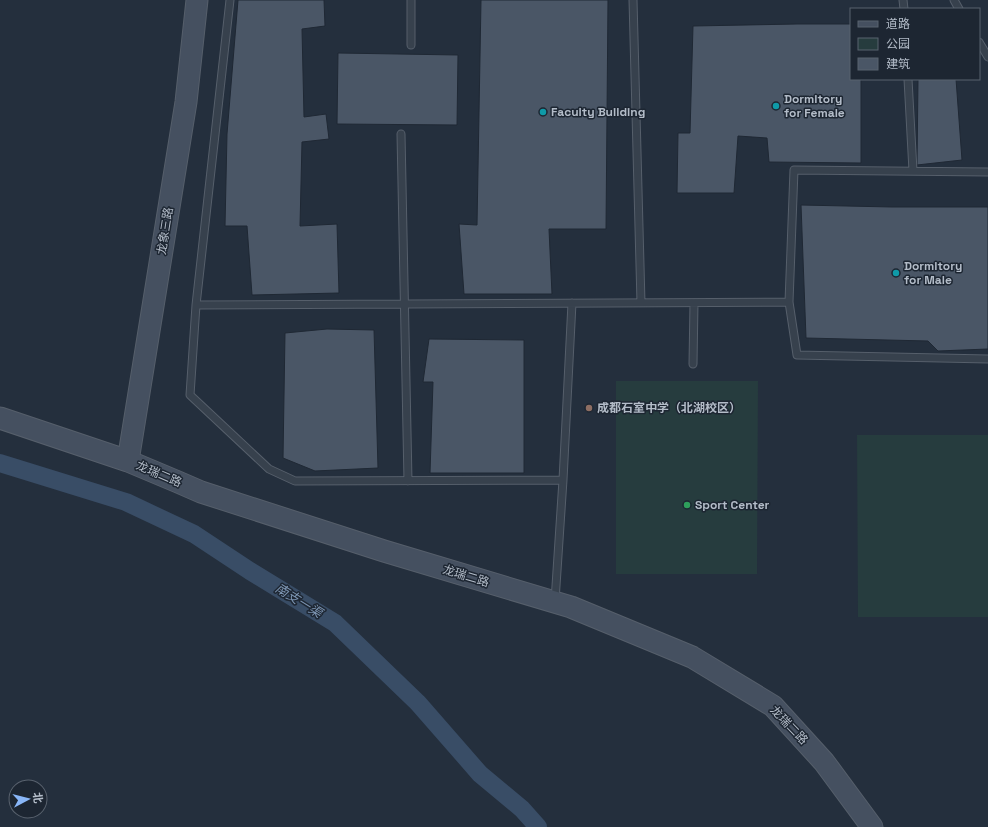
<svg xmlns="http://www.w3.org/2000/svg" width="988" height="827" font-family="'Space Grotesk','Noto Sans SC',sans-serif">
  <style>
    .green { fill: #263c3e }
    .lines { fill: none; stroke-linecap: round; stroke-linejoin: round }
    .canal { stroke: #394d66; stroke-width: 18 }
    .building { fill: #4a5666; stroke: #1f2834 }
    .lane-casing { stroke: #565f6b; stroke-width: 9 }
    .secondary-casing { stroke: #565f6b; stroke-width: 23 }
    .lane { stroke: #37414d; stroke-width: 7 }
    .secondary { stroke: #455060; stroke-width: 21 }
    .culture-dot { fill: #0f9aa8; stroke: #1d2632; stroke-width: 1.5 }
    .education-dot { fill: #8d6e63; stroke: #1d2632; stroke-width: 1.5 }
    .leisure-dot { fill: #2e9e5b; stroke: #1d2632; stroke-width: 1.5 }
    .labels { text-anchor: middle; stroke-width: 3; stroke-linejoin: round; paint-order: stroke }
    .poi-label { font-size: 12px; font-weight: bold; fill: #b3bcc8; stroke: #1d2632; text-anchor: start }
    .street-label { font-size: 12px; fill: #b3bcc8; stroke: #1d2632 }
    .water-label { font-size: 13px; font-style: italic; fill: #7b93b0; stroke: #1d2632 }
  </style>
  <rect width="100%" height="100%" fill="#242f3d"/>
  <path class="green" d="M616,381h142l-1,193h-141z
    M857,435h131v182h-130z"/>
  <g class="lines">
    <path class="canal" d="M0,463l126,39 68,32 56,37 85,52 83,80 62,71 42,35 16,18"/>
  </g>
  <path class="building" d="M238,0h86l1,26 -23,3 2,88 22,-3 3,25 -27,3 -2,84 37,-2 2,69 -87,2 -5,-69h-22l2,-92z
    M481,0h127l-2,229h-57l3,65h-88l-5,-70 18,1z
    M797,24h54v55h10v84l-92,-1 -2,-24 -29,-2 -4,57h-57l1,-60h12l3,-107z
    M338,53l120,2 -1,70 -120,-1z
    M918,79h38l6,81 -45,5z
    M801,205l91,2h96v142l-50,2 -10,-10 -122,-3z
    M327,329l47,1 4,138 -63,3 -32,-13 2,-125z
    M429,339l95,1v133h-94l3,-91h-10z"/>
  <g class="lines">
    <g class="lane-casing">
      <path id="lane" d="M230,0l-34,305 -6,90 79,74 26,12 268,-1
        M633,0l8,303
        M903,0l1,9
        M954,0l5,9
        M979,42l9,15
        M411,45v-45
        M908,79l5,92
        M401,134l7,347
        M988,172l-194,-2 -5,132 8,53 191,4
        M196,305l593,-3
        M693,364l1,-61
        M555,601l8,-121 9,-177"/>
    </g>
    <g class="secondary-casing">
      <path id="secondary" d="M0,418l128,43 50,21 23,10 183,59 187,56 121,50 81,49 51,56 48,65
        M128,461l58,-359 11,-102"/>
    </g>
    <use href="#lane" class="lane"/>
    <use href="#secondary" class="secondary"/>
  </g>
  <g class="culture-dot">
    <circle cx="776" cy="106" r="4"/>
    <circle cx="543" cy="112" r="4"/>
    <circle cx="896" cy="273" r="4"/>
  </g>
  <circle class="education-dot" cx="589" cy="408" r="4"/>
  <circle class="leisure-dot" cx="687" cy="505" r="4"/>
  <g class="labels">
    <g class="poi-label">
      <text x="784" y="103">Dormitory<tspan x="784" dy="14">for Female</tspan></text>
      <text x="551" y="116">Faculty Building</text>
      <text x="904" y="270">Dormitory<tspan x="904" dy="14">for Male</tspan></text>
      <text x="597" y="412">成都石室中学（北湖校区）</text>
      <text x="695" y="509">Sport Center</text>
    </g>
    <g class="street-label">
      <text transform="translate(165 231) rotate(-81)" y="4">龙象三路</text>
      <text transform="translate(159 474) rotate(23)" y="4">龙瑞二路</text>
      <text transform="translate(466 576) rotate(17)" y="4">龙瑞二路</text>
      <text transform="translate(789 725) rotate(46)" y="4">龙瑞二路</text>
    </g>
    <g class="water-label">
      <text transform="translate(299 600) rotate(32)" y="5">南支一渠</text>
    </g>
  </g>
  <rect x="850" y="8" width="130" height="72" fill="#1d2632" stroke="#59626e"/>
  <rect x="858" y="21" width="20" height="6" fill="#455060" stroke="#59626e"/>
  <text x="886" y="28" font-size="12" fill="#b3bcc8">道路</text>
  <rect x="858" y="38" width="20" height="12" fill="#263c3e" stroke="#59626e"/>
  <text x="886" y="48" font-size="12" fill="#b3bcc8">公园</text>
  <rect x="858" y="58" width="20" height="12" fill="#4a5666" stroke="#59626e"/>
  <text x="886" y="68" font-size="12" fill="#b3bcc8">建筑</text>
  <g transform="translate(28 799) rotate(83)"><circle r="19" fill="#1d2632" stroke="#59626e"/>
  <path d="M0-3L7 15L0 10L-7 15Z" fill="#89b6f7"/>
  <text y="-6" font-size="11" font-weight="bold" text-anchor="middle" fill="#b3bcc8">北</text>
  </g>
</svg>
